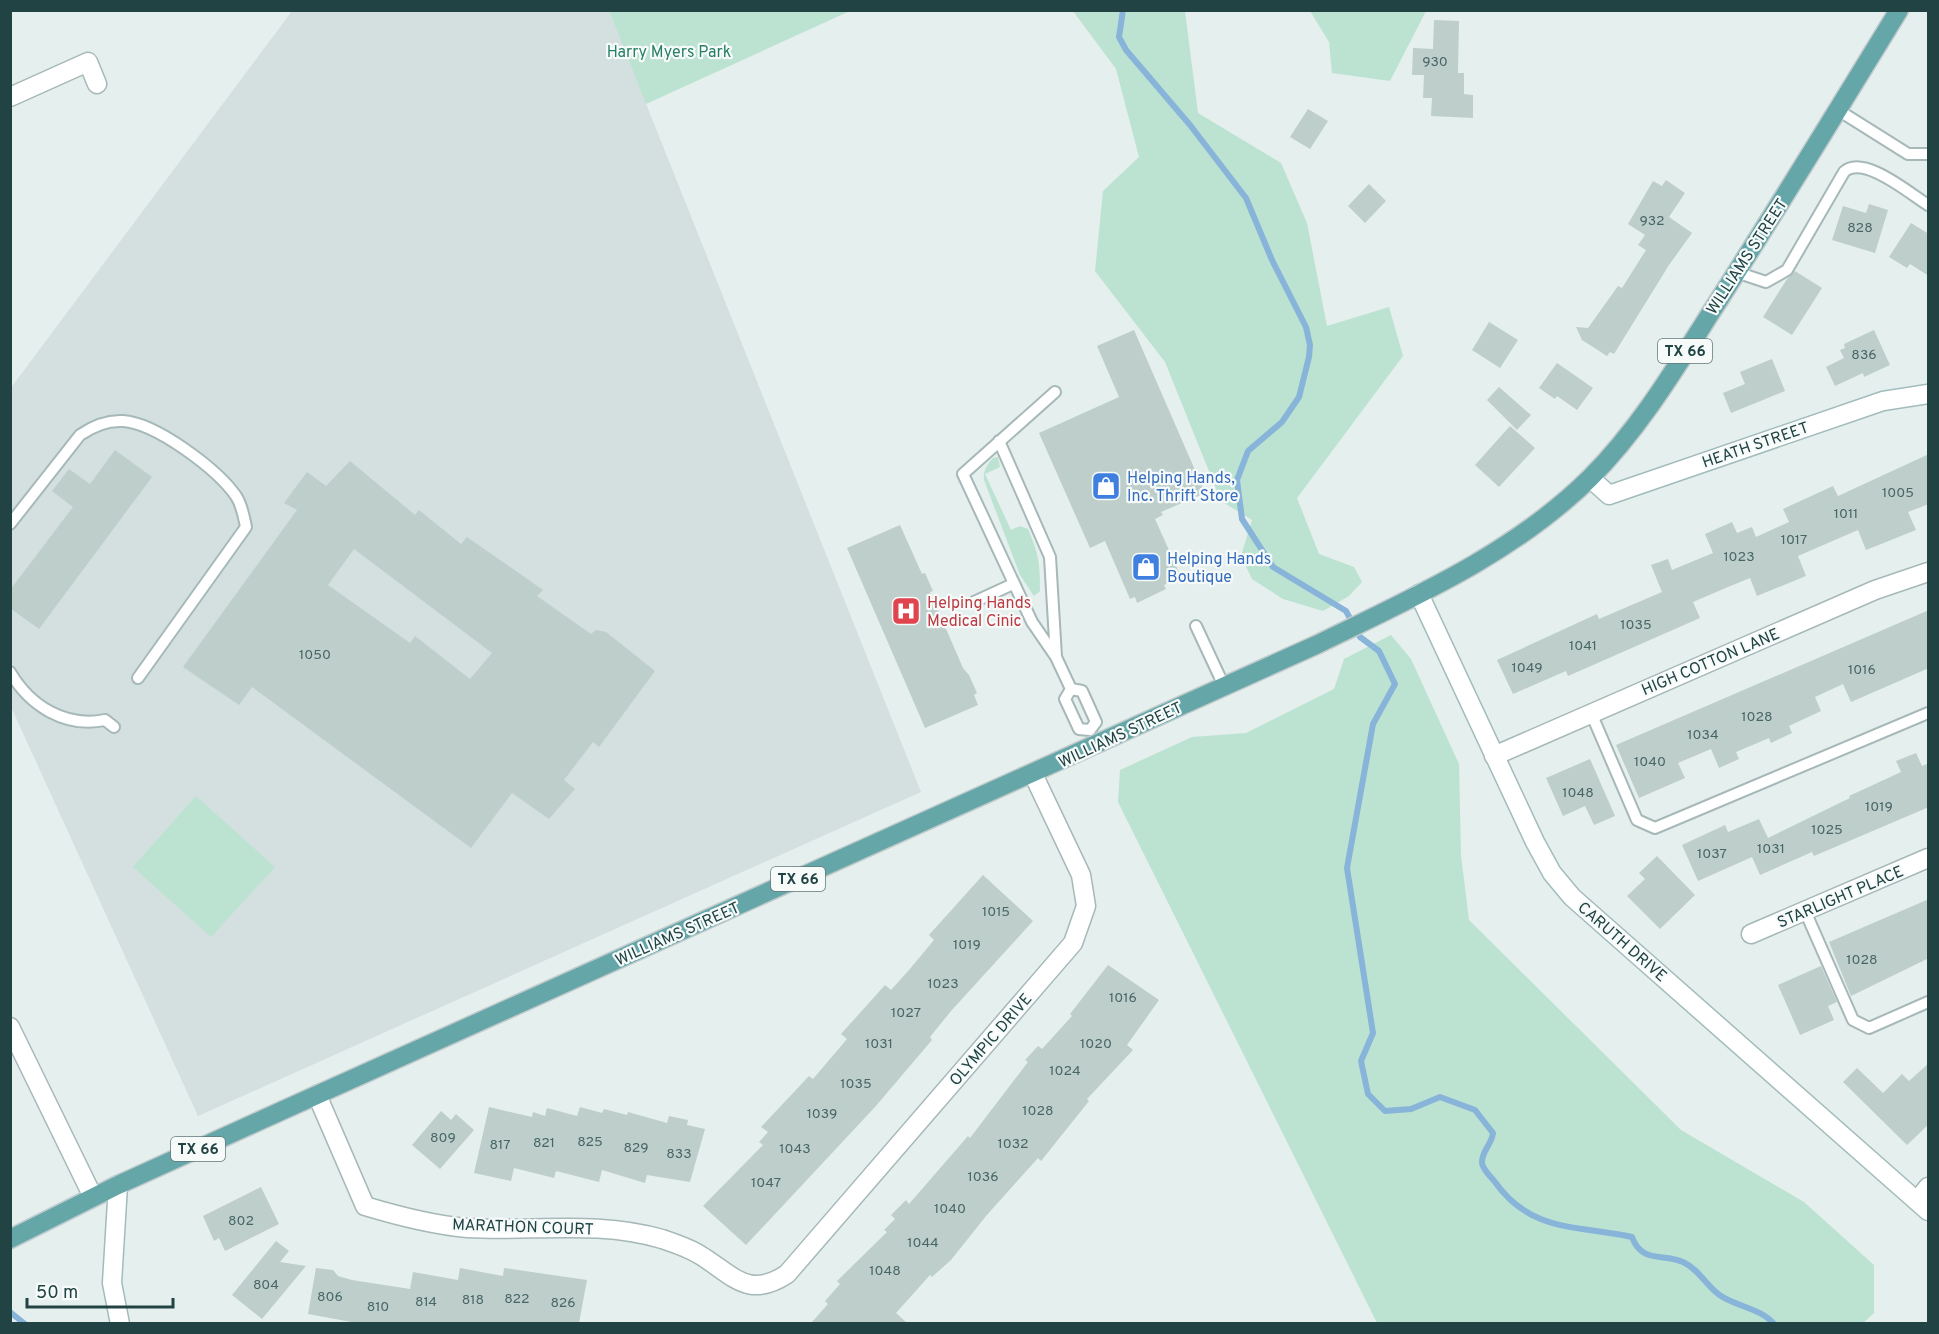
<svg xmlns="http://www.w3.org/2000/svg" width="1939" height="1334" font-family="Overpass,sans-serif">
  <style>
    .built { fill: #d3e0df }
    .green { fill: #bce2d2 }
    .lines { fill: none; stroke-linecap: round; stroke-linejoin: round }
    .stream { stroke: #88b4d9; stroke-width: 6 }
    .building { fill: #bdcecb; fill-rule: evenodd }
    .lane-casing { stroke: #a6b8b8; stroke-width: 14 }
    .street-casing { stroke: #a6b8b8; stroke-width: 21 }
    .secondary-casing { stroke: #a2bcbc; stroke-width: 21 }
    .primary-casing { stroke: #c1cacb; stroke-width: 21 }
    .lane { stroke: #fff; stroke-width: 10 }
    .street { stroke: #fff; stroke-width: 18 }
    .secondary { stroke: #fff; stroke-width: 18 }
    .primary { stroke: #65a6a9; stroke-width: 18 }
    .labels { text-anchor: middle; stroke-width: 4.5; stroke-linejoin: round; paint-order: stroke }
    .number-label { font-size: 14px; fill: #486666 }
    .shield { fill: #f6fbfa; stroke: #617a7b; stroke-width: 1.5 }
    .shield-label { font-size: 15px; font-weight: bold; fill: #214344 }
    .park-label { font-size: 16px; fill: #277f64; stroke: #f6fbfa }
    .street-label { font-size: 16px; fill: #214344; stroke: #f6fbfa }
    .shop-label { font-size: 16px; fill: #366cbe; stroke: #f6fbfa; text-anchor: start }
    .health-label { font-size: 16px; fill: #be3a42; stroke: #f6fbfa; text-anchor: start }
  </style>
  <rect width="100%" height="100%" fill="#e5efee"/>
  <path class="built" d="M292,11h317l312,781 -723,324 -187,-409 -1,-318z"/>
  <path class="green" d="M609,11h241l-204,93z
    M1073,11h112l13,102 83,50 26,60 20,103 62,-19 14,49 -106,142 22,56 35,13 8,15 -13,14 -26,15 -40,-12 -31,-20 -11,-23 11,-36 -31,-19 -56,-139 -70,-91 8,-80 36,-34 -23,-88z
    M1310,11h116l-36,70 -58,-8 -3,-31z
    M998,457l2,10 -15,7 26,56 9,-4 8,3c11,26 12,34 12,62l-6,5 -14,-21 -36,-95c-1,-10 3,-15 9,-22z
    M1391,635l20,24 48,105 2,91 8,65 212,210 123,72 70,63v48l-11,10h-486l-259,-521 2,-32 72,-33 54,-4 88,-44 10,-30z
    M196,796l79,71 -64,70 -78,-70z"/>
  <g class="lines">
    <path class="stream" d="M1123,10l-4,27 7,13 64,75 56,73 26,62 34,67 4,18 -1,12 -10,40 -17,25 -34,29 -11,29 5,39 31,48 73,44 14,26 19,14 16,33 -22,40 -26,144 26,165 -12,28 7,33 17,17 26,-2 29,-12 35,13 18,23c-1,11 -12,19 -11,30 1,7 9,14 13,19 36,51 83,43 137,55 10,27 31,16 51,25 17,8 23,24 38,34 17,11 39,12 53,28
      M10,1312l15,12"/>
  </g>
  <path class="building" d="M1434,20l25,1 -1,52h6v21l9,1v23l-42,-2 1,-18h-9l1,-23h-12l1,-27 20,1z
    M1308,109l20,12 -18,28 -20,-12z
    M1666,180l19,13 -16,24 23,16 -23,32 -55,89 -4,-2 -3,4 -25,-16 -6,-13 12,1 30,-42 4,2 24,-38 -8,-5 7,-10 -17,-11 25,-43 9,5z
    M1369,184l17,17 -21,22 -17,-17z
    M1869,204l19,6 -13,43 -43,-13 11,-34 23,7z
    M1911,223l18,11v42l-19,-12 -3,4 -18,-11z
    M1795,271l27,17 -30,47 -29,-18 24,-38z
    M1489,322l29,18 -18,28 -28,-18z
    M1134,330l71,163 -44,19 2,3 -8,4 26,58 -17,8 2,4 -29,14 -2,-6 -5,2 -25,-58 -15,7 -51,-115 80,-36 -22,-51z
    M1874,330l16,35 -26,12 -1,-4 -28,13 -9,-19 18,-9 -4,-8 5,-2 -1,-4z
    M1772,359l13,32 -54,22 -8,-20 22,-9 -5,-12z
    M1557,363l36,25 -16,22 -20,-14 -2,3 -16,-11z
    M1499,387l32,28 -14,15 -30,-30z
    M1510,426l25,22 -36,39 -24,-22z
    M115,450l37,27 -113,152 -29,-21v-18l63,-83 -21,-16 17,-22 21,15z
    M1929,454v50l-21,8 8,18 -50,20 -8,-20 -60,26 8,20 -49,20 -7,-18 -22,9 -35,15 7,16 -132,58 -2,-5 -53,23 -16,-34 100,-46 2,5 63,-27 -11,-27 17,-6 4,11 41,-17 -8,-19 27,-12 5,11 15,-6 4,10 33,-15 -6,-13 50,-23 5,10z
    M350,461l65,54 4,-5 42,34 6,-7 76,53 -6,6 54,38 5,-4 10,2 49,39 -56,76 -6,-5 -29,38 11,9 -26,30 -37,-26 -41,55 -219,-161 -13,18 -56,-38 114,-157 -13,-7 23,-31 19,14zM354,549l138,104 -22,26 -55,-43 -5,7 -82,-58z
    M900,525l22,49 3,-1 8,18 -3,1 33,76 6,7 8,18 -3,2 4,10 -53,23 -78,-180z
    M1929,610v58l-78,34 -8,-18 -28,13 6,14 -32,15 3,7 -21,10 -2,-5 -33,14 3,7 -20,9 -8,-19 -33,14 7,15 -46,20 -23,-53z
    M1916,753l6,13 7,-3v44l-115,49 -2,-4 -52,23 -8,-18 -54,24 -16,-36 43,-20 3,7 31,-13 9,19 82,-40 -1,-2 52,-24 -5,-11z
    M1590,759l25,57 -21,9 -9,-19 -22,10 -17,-38z
    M1657,856l38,39 -35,34 -33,-33 18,-17 -6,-6z
    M983,875l50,46 -82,90 -21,26 2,3 -57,67 -129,138 -43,-39 60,-61 -4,-3 9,-10 -7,-5 48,-51 4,3 34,-40 -6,-5 44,-49 6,5 18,-20 25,-30 -5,-5z
    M1929,899v59l-78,38 -22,-54z
    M1108,965l51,35 -32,45 6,5 -46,49 2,2 -48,60 -3,-3 -52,58 -35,44 -19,17 -2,-2 -34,38 11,10h-96l17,-19 -3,-3 15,-17 -3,-3 50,-49 -3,-2 11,-11 -4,-4 15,-15 3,4 59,-68 2,2 58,-76 -3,-2 13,-14 4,3 30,-33 -2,-2z
    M1821,966l16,36 -9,4 6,14 -34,15 -22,-50z
    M1929,1063v61l-22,21 -64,-63 14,-14 26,25 19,-19 7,7z
    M489,1107l43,10 1,-5 12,4 2,-8 30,8 3,-9 22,6 2,-4 23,6 1,-3 39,11 2,-7 19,4 -1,5 18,4 -15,53 -43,-7 -2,8 -43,-13 -3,12 -43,-11 -2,7 -40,-10 -3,13 -37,-8z
    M441,1111l10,9 5,-6 18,16 -34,39 -28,-24z
    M261,1187l18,37 -54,27 -6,-13 -5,3 -11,-25z
    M276,1241l13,10 -9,11 26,4 -44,53 -30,-24z
    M316,1268l17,2 5,6 14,4 58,9 3,-17 45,8 2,-12 43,8 1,-8 83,12 -8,43h-222l-49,-9z"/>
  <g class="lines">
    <g class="lane-casing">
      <path id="lane" d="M1838,110l70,44h20
        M1736,272l30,10 21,-12 57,-98c19,-18 65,21 84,33
        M1055,392l-92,82 69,148 24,35 15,32
        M999,441l51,116 6,100
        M10,524l70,-89c13,-9 26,-15 43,-14 33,2 94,48 113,75 6,9 8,21 10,31l-108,151
        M974,602l39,-18
        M1196,626l28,60
        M10,672c20,34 55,56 95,48l9,7
        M1071,689l11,2 14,31 -6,8 -11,-1 -14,-30z
        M1591,713l46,107 18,8 273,-115
        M1805,911l48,109 16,8 59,-26"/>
    </g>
    <g class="street-casing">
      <path id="street" d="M10,97l78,-35 9,22
        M1494,756l381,-166 53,-18
        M1751,934l177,-76
        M10,1027l83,170
        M317,1095l48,111c33,10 68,19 102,22 66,4 130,-8 195,11 12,4 27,9 38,16 33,20 48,45 87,19l286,-331 13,-37 -5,-31 -48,-101
        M1917,1201l11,-14"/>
    </g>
    <g class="secondary-casing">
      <path id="secondary" d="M1590,478l19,17 274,-94 45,-7
        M1419,594l116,248 17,31 20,24 356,314
        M118,1185l-6,98 8,41"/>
    </g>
    <g class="primary-casing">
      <path id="primary" d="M10,1239l108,-54 161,-73 1037,-467c96,-47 197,-91 274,-167 51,-51 88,-114 127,-175 62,-97 122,-195 182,-293"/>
    </g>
    <use href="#lane" class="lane"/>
    <use href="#street" class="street"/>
    <use href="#secondary" class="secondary"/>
    <use href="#primary" class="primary"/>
  </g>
  <defs>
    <g id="shop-square" transform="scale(1.5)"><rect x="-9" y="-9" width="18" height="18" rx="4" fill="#3f7fe0" stroke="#f6fbfa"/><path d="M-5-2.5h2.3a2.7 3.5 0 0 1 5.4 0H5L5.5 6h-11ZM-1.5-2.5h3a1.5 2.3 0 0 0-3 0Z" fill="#fff"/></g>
    <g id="hospital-square" transform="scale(1.5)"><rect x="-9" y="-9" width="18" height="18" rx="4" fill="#e0444e" stroke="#f6fbfa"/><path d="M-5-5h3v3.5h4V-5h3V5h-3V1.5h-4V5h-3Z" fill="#fff"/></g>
  </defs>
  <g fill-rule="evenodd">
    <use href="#shop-square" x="1106" y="486"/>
    <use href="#shop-square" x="1146" y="567"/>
    <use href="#hospital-square" x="906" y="611"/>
  </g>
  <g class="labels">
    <g class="number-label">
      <text x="1435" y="66">930</text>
      <text x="1652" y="225">932</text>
      <text x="1860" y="232">828</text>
      <text x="1864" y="359">836</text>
      <text x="1898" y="497">1005</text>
      <text x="1846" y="518">1011</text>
      <text x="1794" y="544">1017</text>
      <text x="1739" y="561">1023</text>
      <text x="1636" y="629">1035</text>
      <text x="1583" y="650">1041</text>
      <text x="315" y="659">1050</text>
      <text x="1527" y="672">1049</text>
      <text x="1862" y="674">1016</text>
      <text x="1757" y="721">1028</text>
      <text x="1703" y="739">1034</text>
      <text x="1650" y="766">1040</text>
      <text x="1578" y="797">1048</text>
      <text x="1879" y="811">1019</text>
      <text x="1827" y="834">1025</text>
      <text x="1771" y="853">1031</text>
      <text x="1712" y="858">1037</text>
      <text x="996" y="916">1015</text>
      <text x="967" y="949">1019</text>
      <text x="1862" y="964">1028</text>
      <text x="943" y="988">1023</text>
      <text x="1123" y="1002">1016</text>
      <text x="906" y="1017">1027</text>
      <text x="879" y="1048">1031</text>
      <text x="1096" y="1048">1020</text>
      <text x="1065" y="1075">1024</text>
      <text x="856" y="1088">1035</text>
      <text x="1038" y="1115">1028</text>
      <text x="822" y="1118">1039</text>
      <text x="443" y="1142">809</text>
      <text x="590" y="1146">825</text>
      <text x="544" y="1147">821</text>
      <text x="1013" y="1148">1032</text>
      <text x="500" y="1149">817</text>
      <text x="636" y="1152">829</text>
      <text x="795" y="1153">1043</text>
      <text x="679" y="1158">833</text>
      <text x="983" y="1181">1036</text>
      <text x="766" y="1187">1047</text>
      <text x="950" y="1213">1040</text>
      <text x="241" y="1225">802</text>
      <text x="923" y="1247">1044</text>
      <text x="885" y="1275">1048</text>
      <text x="266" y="1289">804</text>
      <text x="330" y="1301">806</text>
      <text x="517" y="1303">822</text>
      <text x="473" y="1304">818</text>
      <text x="426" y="1306">814</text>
      <text x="563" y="1307">826</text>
      <text x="378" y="1311">810</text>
    </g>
    <g class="shield">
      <rect x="1658" y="339" width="54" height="24" rx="4.5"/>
      <rect x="771" y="867" width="54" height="24" rx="4.5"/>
      <rect x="171" y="1137" width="54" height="24" rx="4.5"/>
    </g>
    <g class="shield-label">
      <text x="1685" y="356">TX 66</text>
      <text x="798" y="884">TX 66</text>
      <text x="198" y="1154">TX 66</text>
    </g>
    <g class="park-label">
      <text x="669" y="57">Harry Myers Park</text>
    </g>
    <g class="street-label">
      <text transform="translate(1746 256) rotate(-57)" y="6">WILLIAMS STREET</text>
      <text transform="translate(1755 444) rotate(-19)" y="6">HEATH STREET</text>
      <text transform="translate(1710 661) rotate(-23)" y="6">HIGH COTTON LANE</text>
      <text transform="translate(1120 734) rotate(-25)" y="6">WILLIAMS STREET</text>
      <text transform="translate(1840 896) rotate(-23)" y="6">STARLIGHT PLACE</text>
      <text transform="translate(677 933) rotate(-24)" y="6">WILLIAMS STREET</text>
      <text transform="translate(1623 941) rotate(41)" y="6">CARUTH DRIVE</text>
      <text transform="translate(990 1039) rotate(-49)" y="6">OLYMPIC DRIVE</text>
      <text transform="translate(523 1226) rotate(2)" y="6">MARATHON COURT</text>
    </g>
    <g class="shop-label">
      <text x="1127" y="483">Helping Hands,<tspan x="1127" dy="18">Inc. Thrift Store</tspan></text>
      <text x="1167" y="564">Helping Hands<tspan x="1167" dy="18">Boutique</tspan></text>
    </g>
    <g class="health-label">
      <text x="927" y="608">Helping Hands<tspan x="927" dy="18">Medical Cinic</tspan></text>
    </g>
  </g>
  <rect width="1939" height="1334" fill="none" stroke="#214344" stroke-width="24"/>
  <path d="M27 1298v9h146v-9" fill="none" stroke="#214344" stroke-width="3"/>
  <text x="36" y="1298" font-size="18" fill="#214344" stroke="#f6fbfa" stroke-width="4.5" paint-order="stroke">50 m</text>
</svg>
